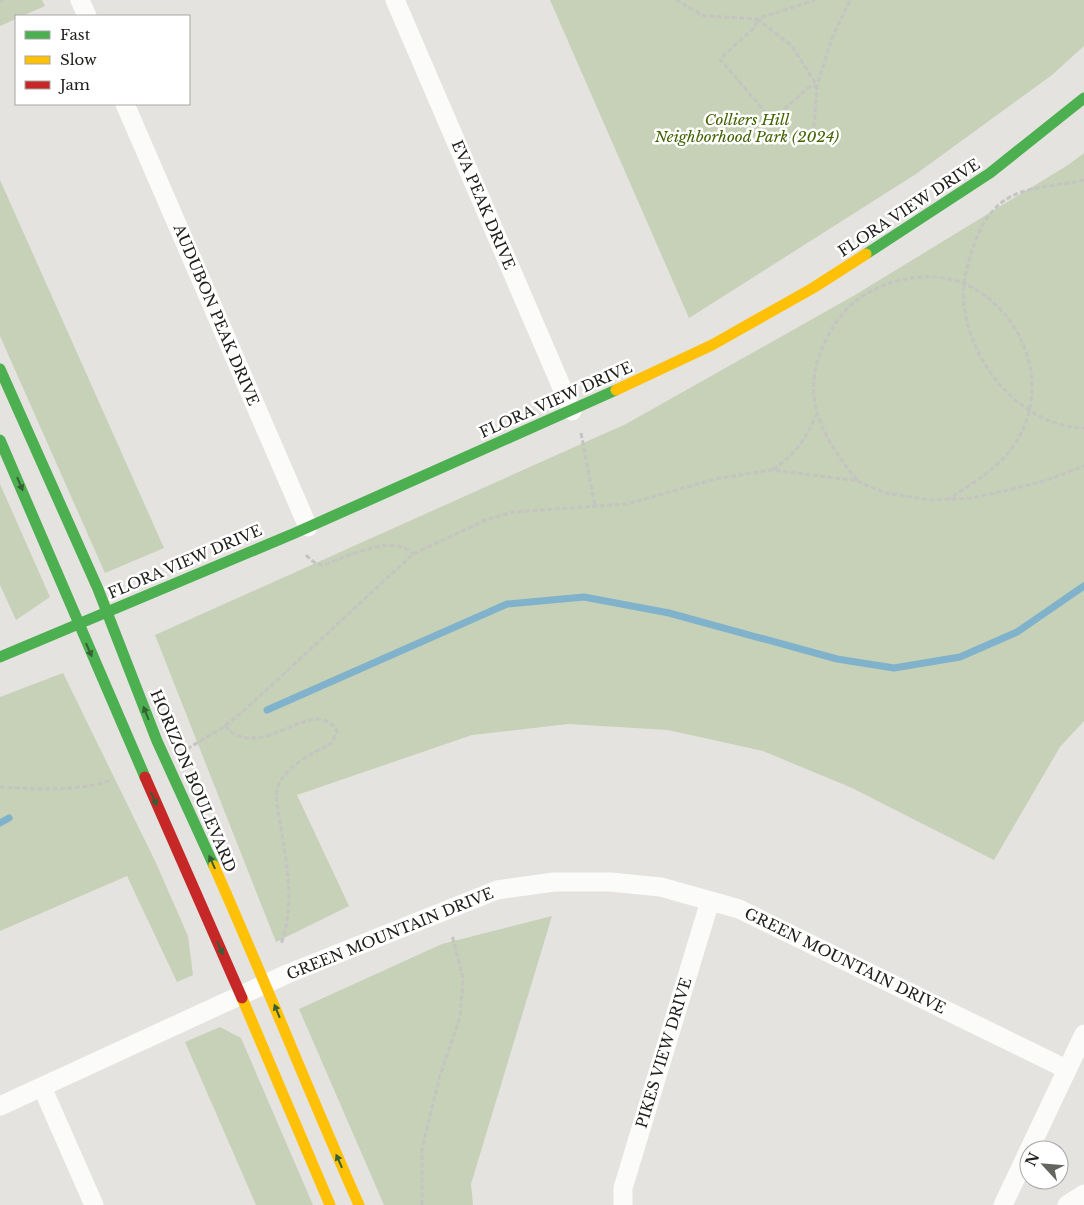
<svg xmlns="http://www.w3.org/2000/svg" width="1084" height="1205" font-family="'Libre Baskerville',serif">
  <style>
    .green { fill: #c6d1b7 }
    .lines { fill: none; stroke-linecap: round; stroke-linejoin: round }
    .stream { stroke: #80b2cb; stroke-width: 7 }
    .path { stroke: #c4c4c2; stroke-width: 3; stroke-dasharray: 5 2.5; stroke-linecap: butt }
    .street { stroke: #fbfbfa; stroke-width: 19 }
    .fast { stroke: #4caf50; stroke-width: 11 }
    .slow { stroke: #ffc107; stroke-width: 11 }
    .jam { stroke: #c62828; stroke-width: 11 }
    .oneway { fill: #346034 }
    .labels { text-anchor: middle; stroke-width: 5; stroke-linejoin: round; paint-order: stroke }
    .park-label { font-size: 15px; font-style: italic; fill: #416302; stroke: #fff }
    .street-label { font-size: 15px; fill: #21201d; stroke: #fff }
  </style>
  <rect width="100%" height="100%" fill="#e4e3df"/>
  <path class="green" d="M0,0h42l3,6 -23,10h-6v3l-16,7z
    M550,0h534v46l-32,29 -136,99 -227,144z
    M1084,153v568l-24,26 -66,113 -142,-72 -89,-37 -95,-21 -100,-6 -96,11 -175,60 52,111 -73,36 -121,-307 471,-211 229,-129 213,-130z
    M0,180l164,368 -59,25 -105,-237z
    M0,484l50,113 -34,23 -16,-35z
    M63,673l93,190 32,73 5,39 -16,7 -50,-106 -127,55v-234z
    M552,916l-81,268 2,21h-89l-85,-196 143,-65z
    M220,1027l21,11 72,167h-57l-71,-163z"/>
  <g class="lines">
    <path class="stream" d="M267,710l240,-106 77,-7 85,16 168,46 57,9 66,-11 57,-25 67,-46
      M0,823l9,-5"/>
    <path class="path" d="M676,0l28,16 53,3 58,-19
      M0,1l3,-1
      M757,19l35,27 25,40 -8,1 -37,33 -52,-61 35,-32z
      M814,127l3,-41 15,-48 18,-38
      M1084,180c-27,7 -61,5 -83,23 -14,11 -23,29 -28,45 -7,20 -12,42 -8,63 9,57 58,115 119,117
      M581,433l14,73
      M773,469c22,-14 33,-30 43,-54
      M857,480c-34,-42 -59,-83 -32,-138 6,-13 15,-27 26,-37 28,-25 78,-37 114,-21 62,28 89,109 46,165 -16,22 -40,35 -62,50
      M306,555c5,5 9,9 16,10 6,0 13,-5 19,-7 20,-7 56,-22 72,-4
      M225,726c37,40 87,-34 112,5l-5,12c-21,11 -52,25 -56,51 5,48 23,102 5,150
      M187,749l38,-23 23,-19 165,-153 75,-35 25,-7 114,-8 88,-25 57,-9 86,11 27,12 46,7 41,-2 36,-8 36,-9 40,-15
      M0,787c37,2 77,5 112,-7
      M422,1205v-56l17,-70 21,-62 3,-39 -11,-43"/>
    <path class="street" d="M80,0l7,16
      M395,0l177,411
      M125,104l183,423
      M42,1087l52,118
      M0,1106l287,-132 210,-84 57,-8h56l51,5 78,22 327,160
      M623,1205v-17l87,-287
      M1003,1205l81,-171
      M1067,1205l17,-11"/>
    <path class="fast" d="M866,254l124,-81 94,-75
      M0,369l98,220 59,152 57,125
      M0,440l145,337
      M0,657l295,-124 321,-143"/>
    <path class="slow" d="M616,390l96,-45 101,-57 53,-34
      M214,866c50,112 95,227 145,339
      M242,998l88,207"/>
    <path class="jam" d="M145,777l97,221"/>
  </g>
  <defs><path id="oneway-solid" d="M-6-.8H1V-3.2L6.5 0L1 3.2V.8H-6Z" transform="scale(1.25)"/></defs>
  <g class="oneway">
    <use href="#oneway-solid" transform="translate(20 484) rotate(67)"/>
    <use href="#oneway-solid" transform="translate(89 650) rotate(66)"/>
    <use href="#oneway-solid" transform="translate(146 713) rotate(-111)"/>
    <use href="#oneway-solid" transform="translate(154 799) rotate(66)"/>
    <use href="#oneway-solid" transform="translate(212 862) rotate(-114)"/>
    <use href="#oneway-solid" transform="translate(220 948) rotate(66)"/>
    <use href="#oneway-solid" transform="translate(277 1011) rotate(-112)"/>
    <use href="#oneway-solid" transform="translate(339 1161) rotate(-114)"/>
  </g>
  <g class="labels">
    <g class="park-label">
      <text x="747" y="125">Colliers Hill<tspan x="747" dy="17">Neighborhood Park (2024)</tspan></text>
    </g>
    <g class="street-label">
      <text transform="translate(483 205) rotate(67)" y="5">EVA PEAK DRIVE</text>
      <text transform="translate(909 208) rotate(-33)" y="5">FLORA VIEW DRIVE</text>
      <text transform="translate(216 315) rotate(67)" y="5">AUDUBON PEAK DRIVE</text>
      <text transform="translate(556 400) rotate(-24)" y="5">FLORA VIEW DRIVE</text>
      <text transform="translate(185 562) rotate(-23)" y="5">FLORA VIEW DRIVE</text>
      <text transform="translate(193 781) rotate(67)" y="5">HORIZON BOULEVARD</text>
      <text transform="translate(390 934) rotate(-22)" y="5">GREEN MOUNTAIN DRIVE</text>
      <text transform="translate(845 961) rotate(26)" y="5">GREEN MOUNTAIN DRIVE</text>
      <text transform="translate(664 1053) rotate(-73)" y="5">PIKES VIEW DRIVE</text>
    </g>
  </g>
  <rect x="15" y="15" width="175" height="90" fill="#ffffff" stroke="#a6a6a5"/>
  <rect x="25" y="31" width="25" height="8" fill="#4caf50" stroke="#a6a6a5"/>
  <text x="60" y="40" font-size="15" fill="#21201d">Fast</text>
  <rect x="25" y="56" width="25" height="8" fill="#ffc107" stroke="#a6a6a5"/>
  <text x="60" y="65" font-size="15" fill="#21201d">Slow</text>
  <rect x="25" y="81" width="25" height="8" fill="#c62828" stroke="#a6a6a5"/>
  <text x="60" y="90" font-size="15" fill="#21201d">Jam</text>
  <g transform="translate(1044 1165) rotate(296)"><circle r="24" fill="#ffffff" stroke="#a6a6a5"/>
  <path d="M0-4L9 19L0 12L-9 19Z" fill="#656461"/>
  <text y="-8" font-size="14" font-weight="bold" text-anchor="middle" fill="#21201d">N</text>
  </g>
</svg>
